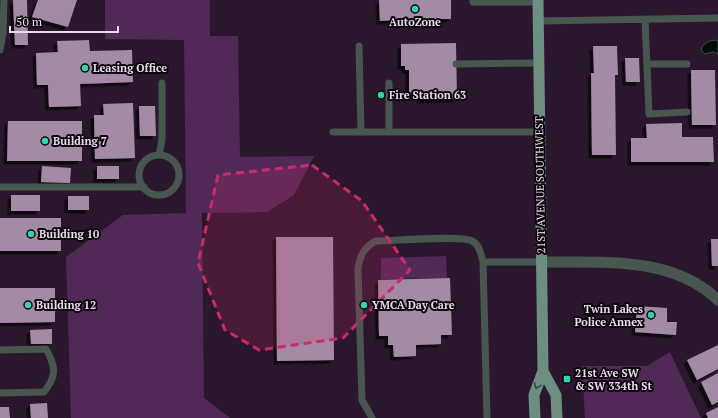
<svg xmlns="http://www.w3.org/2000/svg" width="718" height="418" font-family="'PT Serif',serif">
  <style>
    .green { fill: #502956 }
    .water { fill: #000e07; stroke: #464c4b }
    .building { fill: #a38ba6; filter: url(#shadow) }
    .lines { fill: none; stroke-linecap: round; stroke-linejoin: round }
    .service { stroke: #475750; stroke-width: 7 }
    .minor { stroke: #475750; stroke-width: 11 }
    .primary { stroke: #6d8e81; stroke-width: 11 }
    .oneway { stroke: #394342 }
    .marked { fill: #c62c69; fill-opacity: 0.2; stroke: #c62c69; stroke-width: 3; stroke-dasharray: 8 5; stroke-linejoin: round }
    .poi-dot { fill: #34d4a8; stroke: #0e060f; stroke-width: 1.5 }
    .labels { text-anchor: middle; stroke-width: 4; stroke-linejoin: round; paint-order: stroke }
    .poi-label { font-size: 11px; font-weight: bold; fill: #e8dbea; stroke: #0e060f; text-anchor: start }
    .street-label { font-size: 11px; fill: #e8dbea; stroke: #0e060f }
  </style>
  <defs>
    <filter id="shadow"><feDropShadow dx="-3.5" dy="3.5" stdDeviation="0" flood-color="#0009"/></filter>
  </defs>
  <rect width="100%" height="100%" fill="#2a172d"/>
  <path class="green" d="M105,0h105v36h28l2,121 74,-1 -20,39 -27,17 -65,1 2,185 26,20h-159l-5,-161 57,-42 63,-2 -2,-173 -79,-1z
    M446,256l1,22 -66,1v-21z
    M670,352l31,66h-116l-3,-52h65z"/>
  <path class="water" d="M715,40l3,1v13l-5,-2 -8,2 -4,-4c2,-7 8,-9 14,-10z"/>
  <path class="building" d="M13,0h14l1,45h-13z
    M38,0h39l-9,27 -36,-10z
    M379,0h72v19h-16v4h-40v-3l-15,1z
    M89,40l1,11 42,-1 1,32 -53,2 1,22 -32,1 -1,-22h-11l-1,-32 22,-1 -1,-11z
    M456,43l1,56 -37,1v-5h-11v-25h-4v-4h-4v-22z
    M593,46h24l1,29h-3l1,80h-24l-1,-82h3z
    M625,58h14l1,24h-14z
    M691,70h24l1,55h-24z
    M133,103l2,55 -40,1 -1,-44h10l-1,-11z
    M139,106h16l1,30h-16z
    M8,121h74v40h-75z
    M682,123v14h31l1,25h-83v-24h16l-1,-14z
    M42,166l29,2 -1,15 -29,-1z
    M97,166h22v13h-22z
    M11,195h29v16h-29z
    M68,196h21v14h-21z
    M0,218h61v33h-61z
    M276,237h57l1,123 -57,1z
    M711,239h7v27h-6z
    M450,278l2,57h-11v9l-25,1v11l-22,1 -1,-12h-5v-9h-9l-1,-56z
    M0,288h55v34l-55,1z
    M637,306l30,2v14h10l-1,13 -41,-3z
    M52,329v15h-21l-1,-14z
    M718,345v24l-21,11 -10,-20z
    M718,373v29l-6,3 -11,-23z
    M47,403l1,15h-17l-1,-14z
    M0,407h9l1,11h-10z
    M718,407v11h-10l-2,-5z"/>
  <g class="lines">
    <path class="service" d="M473,0v2h65
      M645,19l4,95 38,-2
      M538,21l180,-3
      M359,46l2,86
      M0,50l3,-17 1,-33
      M456,64l83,-1
      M647,64h40
      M389,83v49
      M333,132h207
      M159,155l3,-15v-57
      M139 175a20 20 0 1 1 40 0a20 20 0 1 1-40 0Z
      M0,187h144
      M483,262h58
      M0,350l46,-1c10,18 11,27 -2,43l-44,1
      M372,418l-10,-18 -4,-132c2,-12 6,-21 18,-27 17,0 85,-6 96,0 8,4 9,14 11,21l4,156"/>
    <path class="minor" d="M541,262c60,1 130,-7 177,38"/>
    <path class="primary" d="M538,0l5,371
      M535,418l-1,-23 9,-24 13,24 1,23"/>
  </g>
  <defs><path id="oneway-chevron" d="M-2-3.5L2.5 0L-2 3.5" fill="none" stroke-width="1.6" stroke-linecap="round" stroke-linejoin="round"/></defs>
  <use class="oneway" href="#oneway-chevron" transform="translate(537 386) rotate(110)"/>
  <path class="marked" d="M312,165l50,36 48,69 -67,68 -84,12 -34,-20 -27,-67 20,-88z"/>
  <g class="poi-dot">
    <circle cx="415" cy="9" r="4"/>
    <circle cx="85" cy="68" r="4"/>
    <circle cx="381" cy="95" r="4"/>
    <circle cx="45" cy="141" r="4"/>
    <circle cx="31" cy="234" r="4"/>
    <circle cx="28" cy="305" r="4"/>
    <circle cx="364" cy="305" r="4"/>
    <circle cx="651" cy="315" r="4"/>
    <rect x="563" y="375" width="8" height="8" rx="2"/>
  </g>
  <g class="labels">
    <g class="poi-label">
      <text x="415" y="26" text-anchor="middle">AutoZone</text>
      <text x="93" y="72">Leasing Office</text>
      <text x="389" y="99">Fire Station 63</text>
      <text x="53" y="145">Building 7</text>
      <text x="39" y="238">Building 10</text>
      <text x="36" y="309">Building 12</text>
      <text x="372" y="309">YMCA Day Care</text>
      <text x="643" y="313" text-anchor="end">Twin Lakes<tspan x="643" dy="13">Police Annex</tspan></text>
      <text x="575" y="377">21st Ave SW<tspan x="575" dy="13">&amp; SW 334th St</tspan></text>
    </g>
    <g class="street-label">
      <text transform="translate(540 185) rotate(-91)" y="4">21ST AVENUE SOUTHWEST</text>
    </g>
  </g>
  <path d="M10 26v6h108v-6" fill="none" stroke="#e8dbea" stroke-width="2"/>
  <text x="16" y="26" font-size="12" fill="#e8dbea" stroke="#0e060f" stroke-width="3" paint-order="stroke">50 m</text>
</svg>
